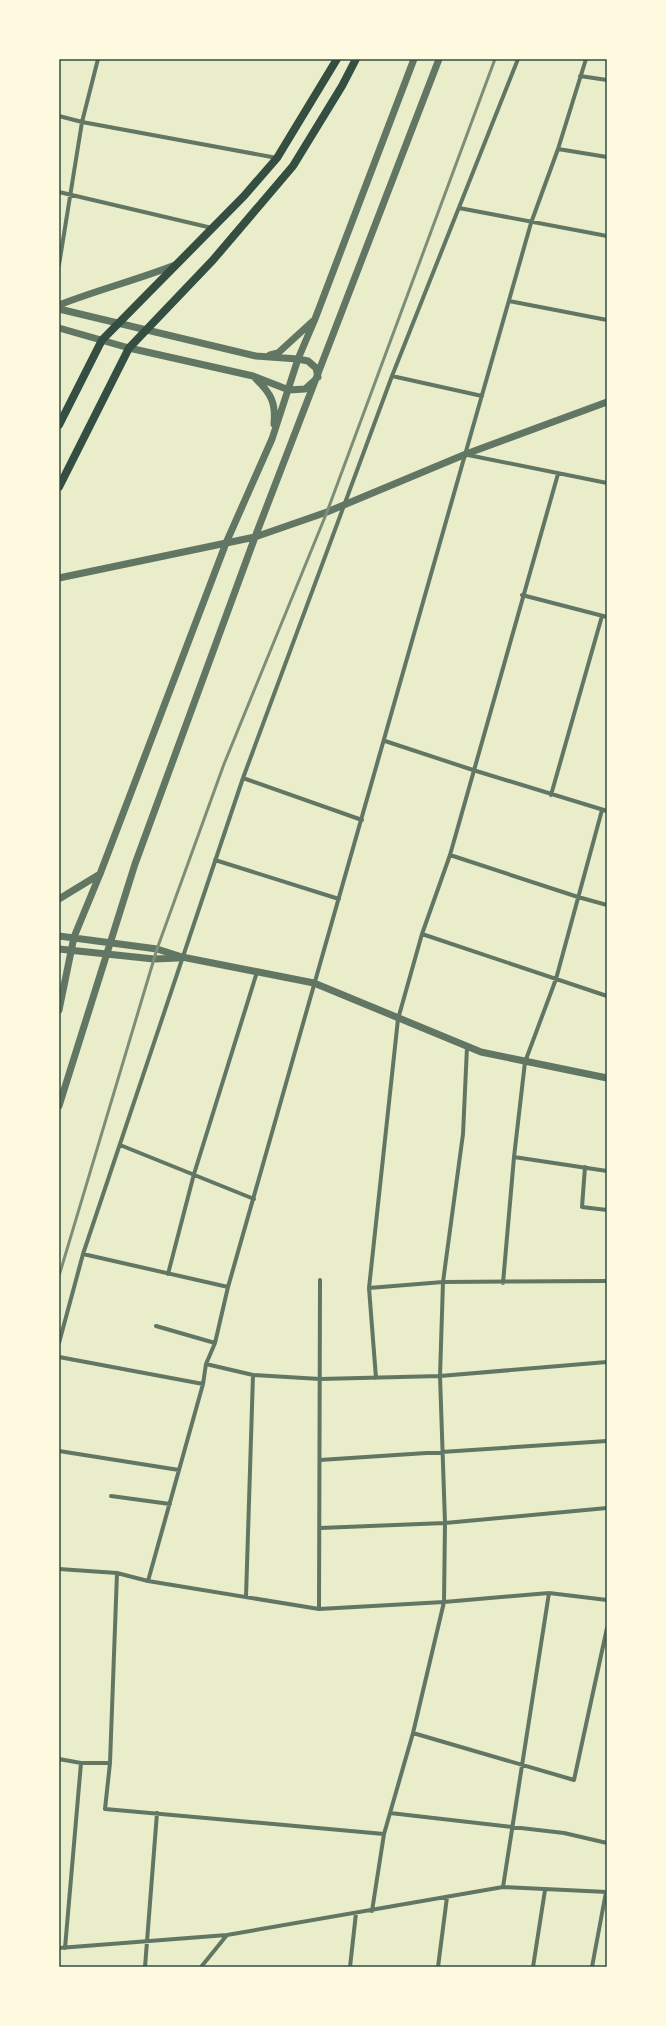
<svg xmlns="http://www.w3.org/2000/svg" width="666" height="2026" font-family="Signika,sans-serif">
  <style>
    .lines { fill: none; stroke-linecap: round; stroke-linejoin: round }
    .minor { stroke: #617663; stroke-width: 4 }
    .tertiary { stroke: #617663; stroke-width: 7 }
    .secondary { stroke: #344e41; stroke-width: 8 }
    .rail { stroke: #7c8e77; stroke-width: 3 }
    .neatline { fill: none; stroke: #344e41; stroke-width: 1.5 }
  </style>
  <rect width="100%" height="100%" fill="#e9edc9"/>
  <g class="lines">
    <path class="minor" d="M580,76l27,4
      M59,116l23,6 195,36
      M558,149l49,8
      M59,192l153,36
      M459,208l148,28
      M59,265l23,-143 16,-63
      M509,301l98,19
      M392,376l90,20
      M468,455l139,28
      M522,595l85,22
      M385,741l88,29 134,41
      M243,778l119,42
      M551,795l51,-179
      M450,855l128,42 29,8
      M215,860l124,39
      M422,934l185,62
      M120,1145l134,54
      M514,1157l93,14
      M585,1167l-3,40 25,3
      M83,1254l145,33
      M168,1274l26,-100 63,-202
      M503,1283l11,-126 11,-95 31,-83 46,-169
      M369,1288l74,-6 164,-1
      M156,1326l59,17
      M59,1343l24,-89 160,-476 149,-402 126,-317
      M59,1357l144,27
      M206,1364l47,11 67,4 120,-3 167,-14
      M376,1378l-7,-90 29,-269 24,-85 28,-79 108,-381
      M59,1451l120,19
      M320,1460l287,-19
      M111,1496l59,8
      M320,1528l125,-5 162,-15
      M59,1569l58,4 31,8 171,28 125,-7 105,-9 58,7
      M117,1573l-7,190 -5,46 279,25
      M148,1581l55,-197 3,-20 9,-21 13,-56 303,-1064 27,-74 28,-90
      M246,1597l7,-222
      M319,1609l1,-329
      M413,1733l31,-131 1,-79 -5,-147 3,-94 20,-148 4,-87
      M59,1759l22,4h29
      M390,1813l174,20 43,10
      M503,1887l46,-294
      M372,1911l12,-77 29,-101 161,47 33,-152
      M59,1948l168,-13 276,-48 104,5
      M65,1948l16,-185
      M145,1967l12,-154
      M201,1967l26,-32
      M350,1967l6,-54
      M438,1967l9,-70
      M533,1967l12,-77
      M592,1967l14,-75"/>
    <path class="tertiary" d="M59,305c38,-15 78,-25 116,-40
      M59,309l197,47 42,3 10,2 8,7 2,9
      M59,328l70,20 124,28 36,14 16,-1 11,-10
      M270,355l8,-2 35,-32
      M256,379c15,14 20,24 18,45
      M59,578l196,-41 72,-25 139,-58 141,-52
      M59,899l41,-25
      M59,936l98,13 25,8 132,26 167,69 126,26
      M59,949l95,10 24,-1
      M59,1010l15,-73 26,-63 126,-331 46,-104 26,-80 17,-40 99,-260
      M59,1106l76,-242 120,-327 184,-478"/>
    <path class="secondary" d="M59,425l43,-85 142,-144 33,-38 60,-99
      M59,487l70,-139 84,-88 80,-94 49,-80 14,-27"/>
    <path class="rail" d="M59,1276l98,-327 67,-185 103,-252 168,-453"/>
  </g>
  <rect width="666" height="2026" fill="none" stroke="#fefae0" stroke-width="120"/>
  <rect x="60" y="60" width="546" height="1906" class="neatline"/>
</svg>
